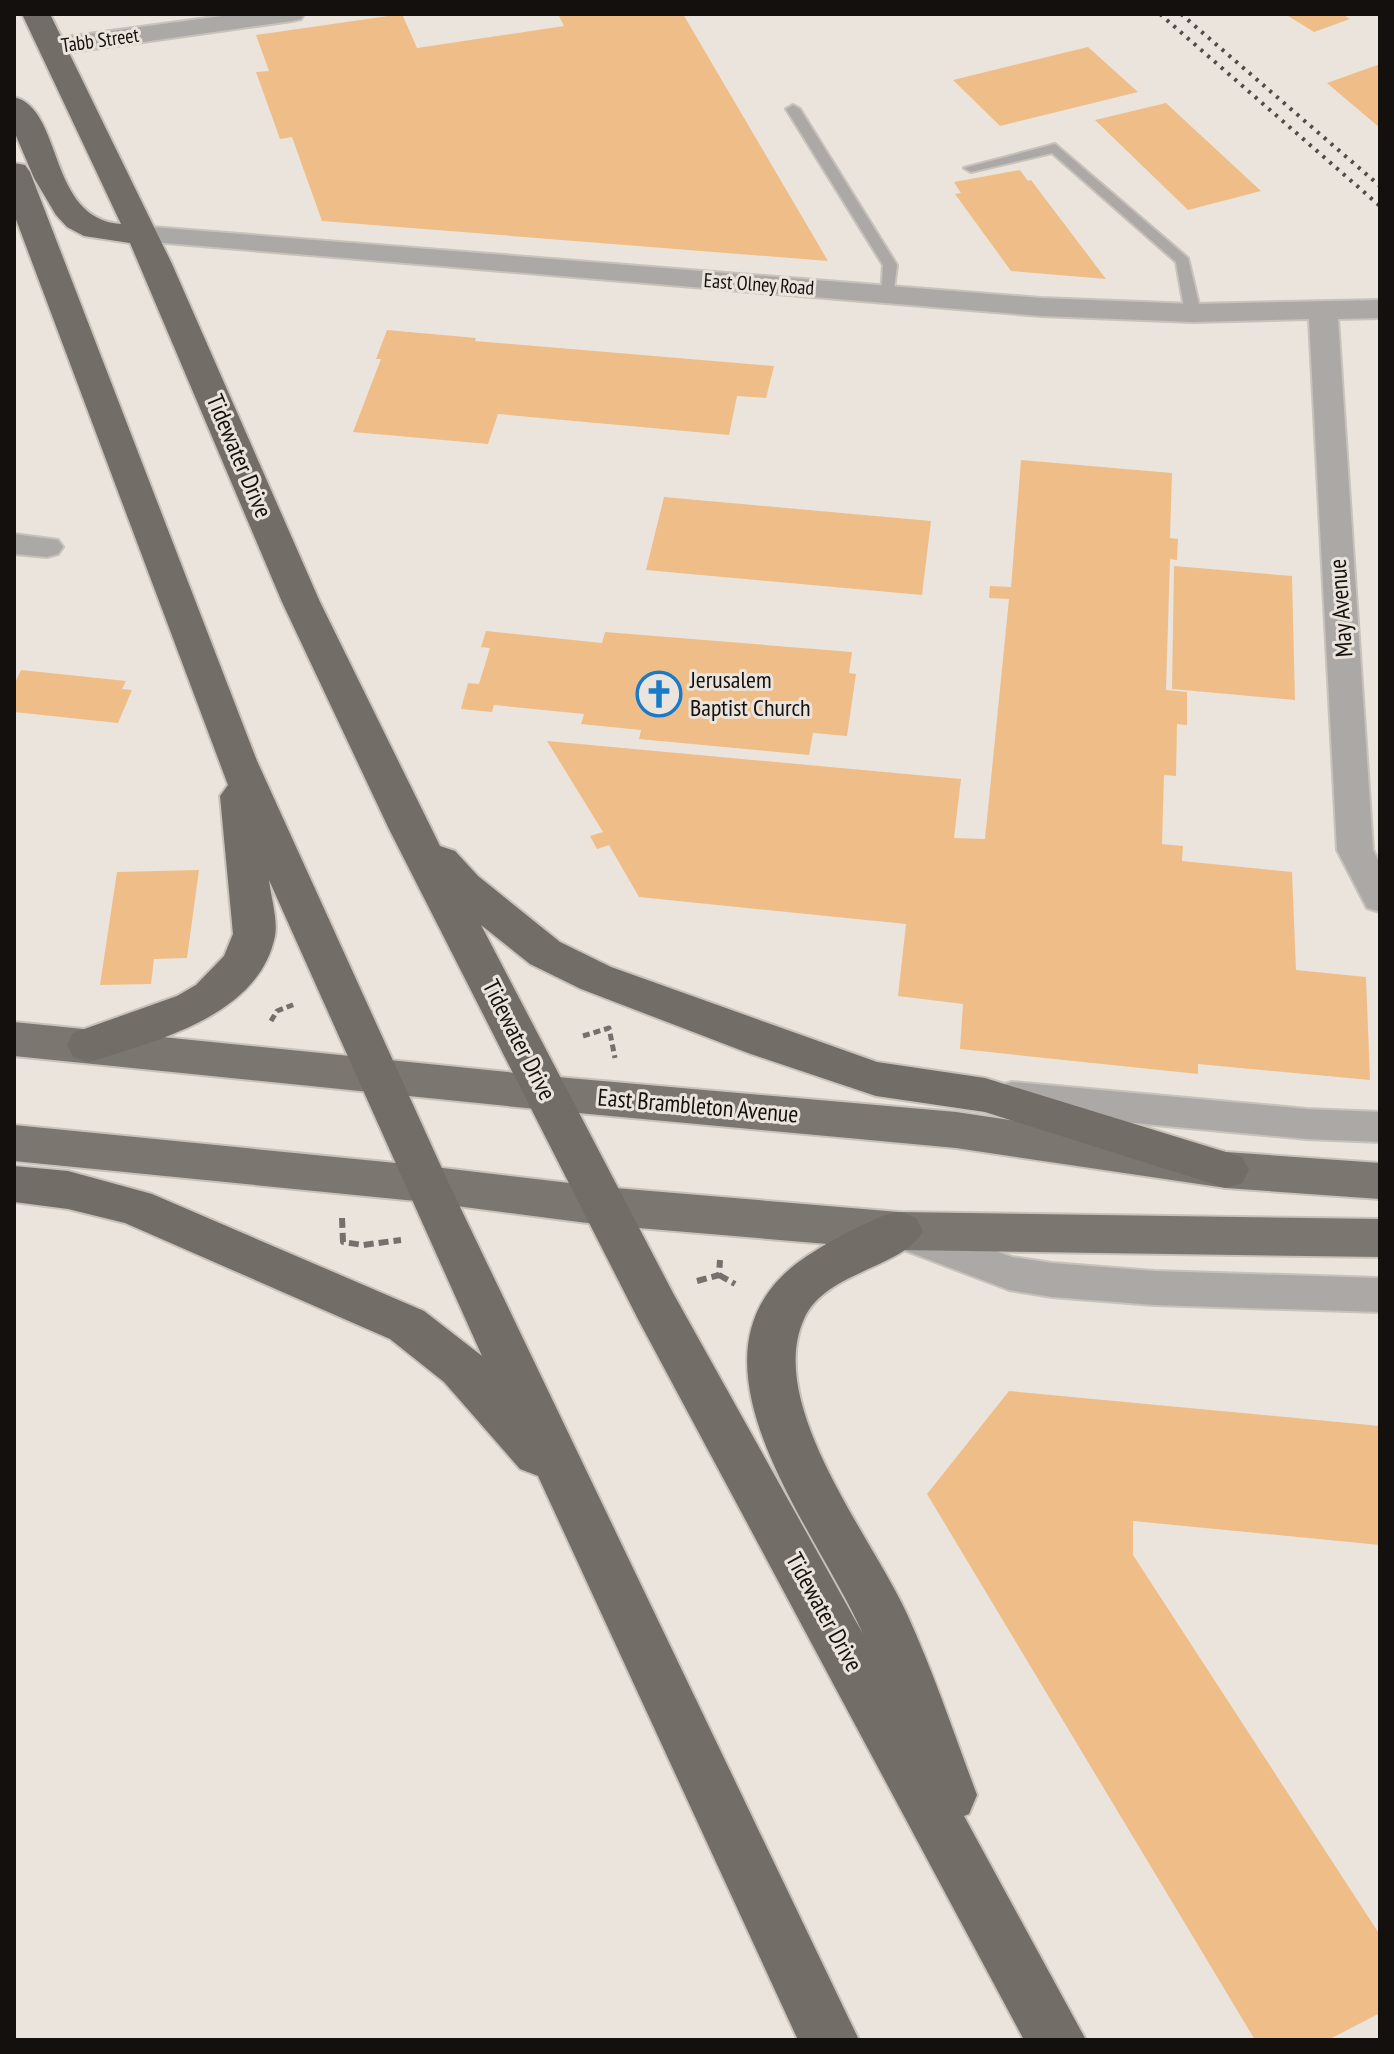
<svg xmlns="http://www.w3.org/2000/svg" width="1394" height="2054" font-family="'PT Sans Narrow',sans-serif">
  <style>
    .building { fill: #efbe88 }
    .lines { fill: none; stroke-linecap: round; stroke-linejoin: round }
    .service-casing { stroke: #c8c2bb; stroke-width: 4 }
    .minor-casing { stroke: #c8c2bb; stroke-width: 4 }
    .primary-casing { stroke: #c8c2bb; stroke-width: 4 }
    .trunk-casing { stroke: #c8c2bb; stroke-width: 4 }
    .path-far1 { stroke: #75706c; stroke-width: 5; stroke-dasharray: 7 4; stroke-linecap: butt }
    .path { stroke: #75706c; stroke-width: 6; stroke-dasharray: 10 5; stroke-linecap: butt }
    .service { fill: #aca8a5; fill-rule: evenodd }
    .minor { fill: #aca8a5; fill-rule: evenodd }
    .primary { fill: #7b7670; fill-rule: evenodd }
    .trunk { fill: #726d66; fill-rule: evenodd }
    .rail { stroke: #4f4b47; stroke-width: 4; stroke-dasharray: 3 6; stroke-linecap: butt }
    .labels { text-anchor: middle; stroke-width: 6; stroke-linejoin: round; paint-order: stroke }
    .far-street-label { font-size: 20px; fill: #13100e; stroke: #ebe4dc }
    .street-label { font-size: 24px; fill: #13100e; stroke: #ebe4dc }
    .poi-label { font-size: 24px; fill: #13100e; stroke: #ebe4dc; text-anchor: start }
  </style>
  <rect width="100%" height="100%" fill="#ebe4dc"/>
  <path class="building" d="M402,14l15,34 147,-22 -6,-12h125l145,247 -506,-40 -30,-84 -12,2 -24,-67 13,-1 -13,-36z
    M1285,14h57l8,5 -36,13z
    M1088,47l50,45 -138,34 -47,-46z
    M1380,64v64l-53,-45z
    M1166,103l95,88 -73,19 -93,-90z
    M1020,170l8,11 3,-1 75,99 -95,-8 -56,-77 6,-1 -7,-11z
    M387,330l89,8 -1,3 299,25 -8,32 -29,-2 -8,39 -231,-21 -10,30 -135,-12 28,-73h-5z
    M1021,460l151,13 -2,65 8,1 -1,21 -7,-1 -4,131 21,2v33l-10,-1 -1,52 -12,-1 -2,69 21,2 -1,15 110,11 4,98 70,7 4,103 -172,-16v10l-238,-25 3,-45 -65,-8 8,-72 -267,-27 -30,-52 -12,4 -7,-13 13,-4 -56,-91 414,38 -7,59 31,1 24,-240 -20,-1 1,-12 21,1z
    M664,497l267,24 -9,74 -276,-25z
    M1174,566l118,10 3,124 -123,-11z
    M486,631l116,12 3,-11 247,20 -3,21 7,1 -9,62 -34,-3 -4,22 -170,-16 2,-9 -60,-6 3,-10 -90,-9 -2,7 -31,-3 7,-26 11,1 11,-36 -9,-1z
    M21,670l105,11 -4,8 10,1 -14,33 -104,-11v-27z
    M199,870l-12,88 -33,1 -3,25 -51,1 17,-113z
    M1009,1391l371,35v119l-247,-24v34l247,380v78l-52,27h-73l-328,-546z"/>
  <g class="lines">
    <g class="service-casing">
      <path id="service" d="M793,105l7,4 97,156 -4,32 -5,1 -7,-4 2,-29 -97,-156z
        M1055,144l133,114 13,55 -3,3 -5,2 -8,-5 -9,-51 -124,-109 -81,19 -7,-4z"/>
    </g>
    <g class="minor-casing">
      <path id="minor" d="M237,14h67l-3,5 -9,2 -241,34 -9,-3 -4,-5 4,-5 9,-3z
        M139,226l902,72 152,6 187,-4v18l-42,1 35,531 7,14v48l-13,-4 -30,-58 -28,-531 -116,3 -152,-6 -912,-76 -4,-6 4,-6z
        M14,534l44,6 5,7 -5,7 -11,3 -33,-3z
        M1012,1082l295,27 73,3v30l-73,-3 -295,-27 -14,-4 -5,-11 5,-11z
        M902,1216l110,41 40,6 102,8 226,7v34l-226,-7 -102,-8 -43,-7 -121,-46 -6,-12 6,-12z"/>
    </g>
    <g class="primary-casing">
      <path id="primary" d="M14,1022l532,54 410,36 270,40 154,11v36l-154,-11 -270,-40 -410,-38 -532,-54z
        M14,1125l412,41 177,21 296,25 481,7v38l-481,-7 -296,-25 -177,-23 -412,-41z"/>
    </g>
    <g class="trunk-casing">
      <path id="trunk" d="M22,14h28l122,250 148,338 120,244 15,5 23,25 82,66 51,25 266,95 108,16 257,79 7,13 -7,13 -16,5 -241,-76 -109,-16 -128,-43 -167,-64 -51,-25 -49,-39 192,368 190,341c-49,-111 -204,-290 -48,-383 15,-10 67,-38 83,-39 5,0 13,4 18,6l7,13c-19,37 -98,40 -119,88 -39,86 68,218 103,295 27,59 47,120 70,181l-8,19 -5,2 122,224h-62l-385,-719 -250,-492 -107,-227 -152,-359 -46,-7 -17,-9 -11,-12 -22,-37 -20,-47v-34c50,12 33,122 107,127z
        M14,163l11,2 5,7 227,589 192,423 410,856h-61l-260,-564 -18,-7 -76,-87 -54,-43 -265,-116 -57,-14 -54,-7v-36l54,5 84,23 272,117 58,45 -213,-476c2,17 9,40 6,56 -16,80 -119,105 -186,126l-16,-5 -6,-12 6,-12 104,-37 19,-11 28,-29 9,-22 -13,-138 8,-11 -214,-571z"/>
    </g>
    <path class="path-far1" d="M271,1021l6,-10 18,-7
      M583,1036l26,-8 6,30"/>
    <path class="path" d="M342,1218l1,24 20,3 38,-5
      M719,1275l16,9
      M697,1281l22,-6 1,-15"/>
    <use href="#service" class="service"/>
    <use href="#minor" class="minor"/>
    <use href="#primary" class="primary"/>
    <use href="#trunk" class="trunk"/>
    <path class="rail" d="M1160,14l220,192
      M1181,14l199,172"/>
  </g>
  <defs>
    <g id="church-ring" transform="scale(2.3)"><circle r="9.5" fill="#ebe4dc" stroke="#1b7ac7" stroke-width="1.5"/><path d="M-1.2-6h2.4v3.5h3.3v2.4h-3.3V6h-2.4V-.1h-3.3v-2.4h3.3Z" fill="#1b7ac7"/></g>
  </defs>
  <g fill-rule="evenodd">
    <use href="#church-ring" x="659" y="694"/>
  </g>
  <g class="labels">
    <g class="far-street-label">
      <text transform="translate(100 40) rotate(-8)" y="7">Tabb Street</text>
      <text transform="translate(759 284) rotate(4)" y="7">East Olney Road</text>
    </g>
    <g class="street-label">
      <text transform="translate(239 456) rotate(67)" y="8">Tidewater Drive</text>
      <text transform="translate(1341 608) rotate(-94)" y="8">May Avenue</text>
      <text transform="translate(519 1040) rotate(63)" y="8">Tidewater Drive</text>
      <text transform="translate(698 1106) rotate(5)" y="8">East Brambleton Avenue</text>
      <text transform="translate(824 1612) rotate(61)" y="8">Tidewater Drive</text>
    </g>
    <g class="poi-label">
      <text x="690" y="688">Jerusalem<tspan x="690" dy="28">Baptist Church</tspan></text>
    </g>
  </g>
  <rect width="1394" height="2054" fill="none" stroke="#13100e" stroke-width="32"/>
</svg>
